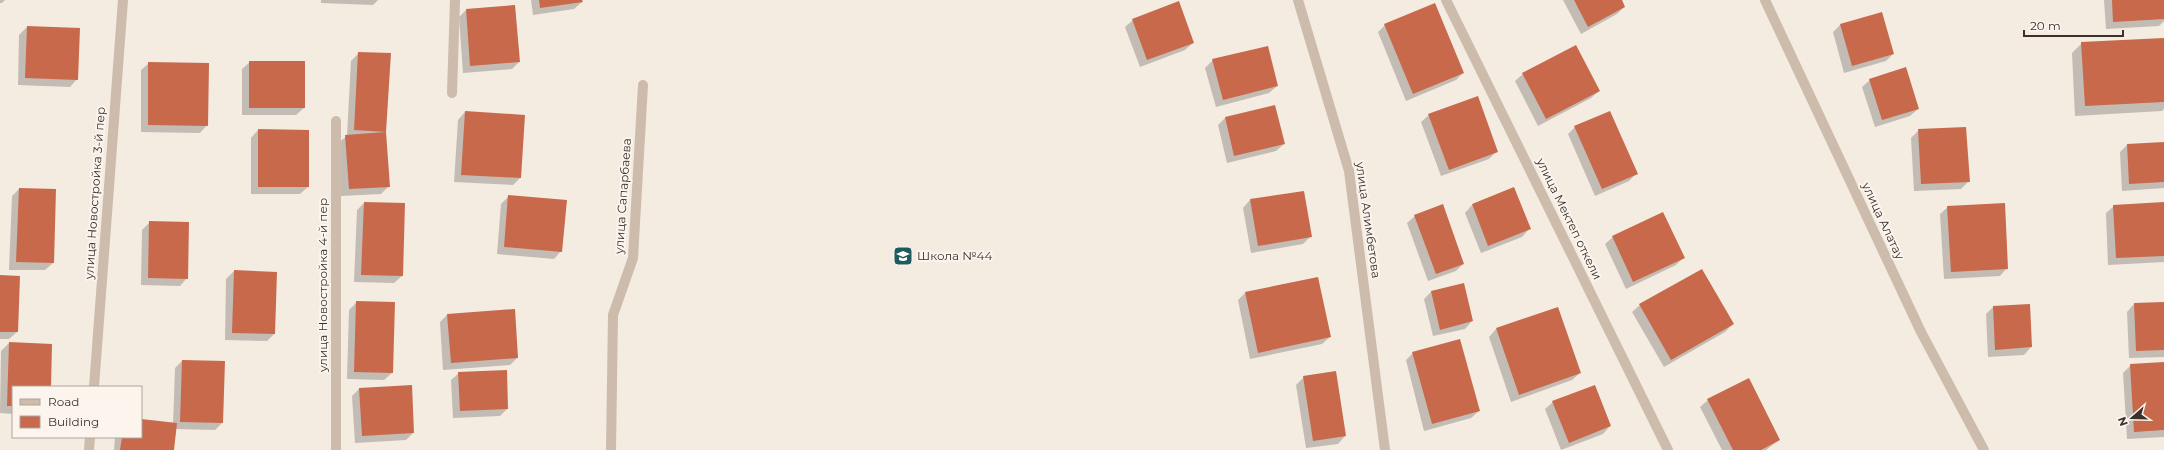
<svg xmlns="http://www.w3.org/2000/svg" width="2164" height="450" font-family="Montserrat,sans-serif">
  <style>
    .shadow { fill: #0003 }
    .building { fill: #c8694b }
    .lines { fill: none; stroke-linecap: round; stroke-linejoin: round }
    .minor { stroke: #cdbbac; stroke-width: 10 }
    .labels { text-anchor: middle; stroke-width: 4; stroke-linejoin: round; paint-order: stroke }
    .street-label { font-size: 12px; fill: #3b302b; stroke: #fbf5ee }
    .poi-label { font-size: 12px; fill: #3b302b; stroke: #fbf5ee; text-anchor: start }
  </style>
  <rect width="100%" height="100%" fill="#f4ebe1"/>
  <path class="shadow" d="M0,0h5l-3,3h-2z
    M321,0h57l-5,5 -52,-2z
    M531,0h50l1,2 -8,7 -41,6z
    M1563,0h58l3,7 -7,7 -36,20z
    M2104,0h60v21l-5,5 -53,3z
    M466,10l53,52 -7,7 -49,4 -4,-56z
    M1133,20l60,23 -8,7 -45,17 -15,-40z
    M1385,25l78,48 -7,7 -50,21 -28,-69z
    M1840,25l53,29 -7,7 -42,12 -11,-41z
    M27,27l52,2 -2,50 -7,8 -52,-2 1,-50z
    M2164,39v70l-2,2 -87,5 -3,-63 10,-10z
    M359,53l26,79 4,54 -8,8 -40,2 -3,-53 9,-7 4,-75z
    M1213,60l64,26 -8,7 -53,14 -11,-39z
    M250,62l54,46 -8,7h-54v-46z
    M149,63l58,62 -7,8 -59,-1v-62z
    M1523,74l76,17 -8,7 -53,28 -23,-45z
    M1870,80l48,29 -8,7 -35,11 -13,-40z
    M1274,106l10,38 -8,7 -49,12 -9,-38 7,-7z
    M465,112l55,66 -7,7 -59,-3 4,-62z
    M1429,115l68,36 -8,8 -48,17 -20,-54z
    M1575,127l61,47 -7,7 -34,15 -27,-62z
    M258,130l50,57 -8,7h-49v-56z
    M1919,130l50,51 -8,8 -47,2 -3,-53z
    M2164,143v45l-42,3 -2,-39 7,-7z
    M19,189l34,74 -8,7h-36l3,-74z
    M1514,189l15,40 -7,8 -41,16 -16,-40 7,-8z
    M509,196l52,55 -7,8 -57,-5 4,-50z
    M1250,200l60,37 -7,7 -52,9 -8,-45z
    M364,203l38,73 -8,7 -40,-1 3,-72z
    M2164,203v59l-56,3 -2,-52 8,-7z
    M1948,207l59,61 -7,8 -56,3 -4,-65z
    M1415,216l48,48 -7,7 -28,10 -21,-58z
    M150,222l37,56 -7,8 -39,-1 1,-55z
    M1613,237l70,21 -7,7 -50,24 -21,-45z
    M234,271l40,63 -7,7 -42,-1 1,-61z
    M0,276l17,56 -8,7h-9z
    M1431,292l41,29 -7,8 -32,7 -9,-37z
    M1245,293l85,44 -8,7 -72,15 -12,-59z
    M357,302l35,71 -8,7 -37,-1 2,-69z
    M2164,303v54l-35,1 -2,-46 7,-8z
    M1640,305l93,19 -8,8 -61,35 -32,-55z
    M1993,307l38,40 -7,8 -36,2 -2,-43z
    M447,315l70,43 -7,7 -67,5 -3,-48z
    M1496,329l84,44 -8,7 -61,22 -22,-65z
    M9,343l41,44h-37v27l-13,-1 1,-62z
    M1413,353l66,58 -8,7 -47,13 -18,-71z
    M182,361l40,62 -7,7 -39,-1 -3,21h-59l1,-13h26v-17l32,4 2,-56z
    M2164,363v74l-37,2 -4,-66 8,-8z
    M459,373l48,36 -7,7 -47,2 -2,-38z
    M1304,377l41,59 -7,8 -32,4 -10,-63z
    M360,388l53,45 -7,7 -51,3 -3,-47z
    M1708,400l71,40 -13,10h-44l-22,-43z
    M1553,402l57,24 -7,8 -42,16 -16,-41z"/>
  <path class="building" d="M539,0h43l1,2 -43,6z
    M1574,0h48l3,7 -37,20z
    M2112,0h52v19l-51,3z
    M1179,1l15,42 -47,17 -15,-41z
    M1435,3l29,70 -51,21 -29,-70z
    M515,5l5,57 -50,4 -4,-57z
    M1882,12l12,42 -42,12 -12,-42z
    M27,26l53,2 -2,52 -53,-2z
    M2164,38v64l-79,4 -4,-64z
    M1576,45l24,46 -54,28 -24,-46z
    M1268,46l10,40 -55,14 -11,-41z
    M358,52l33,1 -5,79 -32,-2z
    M249,61h56v47h-56z
    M148,62l61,1 -1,63 -60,-1z
    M1906,67l13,42 -37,11 -13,-41z
    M1478,96l20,56 -49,18 -21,-56z
    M1275,105l10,39 -51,12 -9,-39z
    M465,111l60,4 -4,63 -60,-3z
    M1610,111l28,63 -36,15 -28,-63z
    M1966,127l4,55 -49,2 -3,-55z
    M258,129l51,1v57h-51z
    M386,132l4,55 -41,2 -4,-54z
    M2164,142v40l-35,2 -2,-40z
    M1514,187l17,42 -43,17 -16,-42z
    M19,188l37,1 -2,74 -38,-1z
    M1304,191l8,46 -54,9 -8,-47z
    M508,195l59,5 -5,52 -58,-5z
    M364,202l41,1 -2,73 -42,-1z
    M2164,202v54l-48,2 -3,-53z
    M2005,203l3,66 -57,3 -4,-66z
    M1443,204l21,60 -28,10 -22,-59z
    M1663,212l22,46 -52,24 -21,-46z
    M149,221l40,1 -1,57 -40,-1z
    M1702,269l32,55 -63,36 -32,-56z
    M234,270l43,2 -2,62 -43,-1z
    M0,275l20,1 -2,56h-18z
    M1318,277l13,60 -73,16 -13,-61z
    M1464,283l9,38 -33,9 -9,-39z
    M356,301l39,1 -2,71 -39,-1z
    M2164,302v48l-28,1 -2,-48z
    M2030,304l2,43 -37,3 -2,-44z
    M1558,307l23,66 -62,22 -23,-67z
    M515,309l3,49 -67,5 -4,-49z
    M1460,339l20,72 -48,13 -20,-72z
    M9,342l43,2 -1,43h-38v19h-6z
    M182,360l43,1 -2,62 -43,-1z
    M2164,362v68l-30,2 -4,-68z
    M507,370l1,39 -48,2 -2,-39z
    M1336,371l10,65 -33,5 -10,-65z
    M1749,378l31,62 -19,10h-28l-26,-51z
    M412,385l2,48 -52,3 -3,-48z
    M1595,385l16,41 -42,17 -17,-42z
    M141,419l36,4 -3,27h-54l2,-13h19z"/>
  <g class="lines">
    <path class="minor" d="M1298,0l51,171 36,279
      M1446,0l222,450
      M1765,0l156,332 63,118
      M452,93l3,-93
      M94,387l29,-387
      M89,450l1,-13
      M336,450v-329
      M611,450l2,-135 20,-57 10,-173"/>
  </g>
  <defs>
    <g id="school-square" transform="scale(1)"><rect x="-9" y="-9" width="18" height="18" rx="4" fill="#1f5a5e" stroke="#fbf5ee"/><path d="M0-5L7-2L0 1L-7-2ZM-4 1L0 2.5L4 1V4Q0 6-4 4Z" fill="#fff"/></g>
  </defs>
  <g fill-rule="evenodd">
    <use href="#school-square" x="903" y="256"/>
  </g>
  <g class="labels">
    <g class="street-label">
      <text transform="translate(95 193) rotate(-86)" y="4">улица Новостройка 3-й пер</text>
      <text transform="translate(623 196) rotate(-86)" y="4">улица Сапарбаева</text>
      <text transform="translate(1569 219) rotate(64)" y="4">улица Мектеп откели</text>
      <text transform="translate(1368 220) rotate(82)" y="4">улица Алимбетова</text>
      <text transform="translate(1883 221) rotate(65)" y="4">улица Алатау</text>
      <text transform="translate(323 285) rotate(-90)" y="4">улица Новостройка 4-й пер</text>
    </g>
    <g class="poi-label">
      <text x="917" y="260">Школа №44</text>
    </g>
  </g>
  <rect x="12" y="386" width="130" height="52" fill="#fbf5ee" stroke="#aea6a0"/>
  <rect x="20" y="399" width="20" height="6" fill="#cdbbac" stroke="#aea6a0"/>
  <text x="48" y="406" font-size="12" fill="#3b302b">Road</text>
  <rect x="20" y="416" width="20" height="12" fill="#c8694b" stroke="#aea6a0"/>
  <text x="48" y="426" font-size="12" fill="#3b302b">Building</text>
  <g transform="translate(2132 418) rotate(250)" stroke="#fbf5ee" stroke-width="3" paint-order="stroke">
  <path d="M0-3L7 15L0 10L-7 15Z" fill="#3b302b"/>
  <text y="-6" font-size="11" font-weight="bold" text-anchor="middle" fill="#3b302b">N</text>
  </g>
  <path d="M2024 30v6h99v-6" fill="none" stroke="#3b302b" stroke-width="2"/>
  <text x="2030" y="30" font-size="12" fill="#3b302b" stroke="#fbf5ee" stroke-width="3" paint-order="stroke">20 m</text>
</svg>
